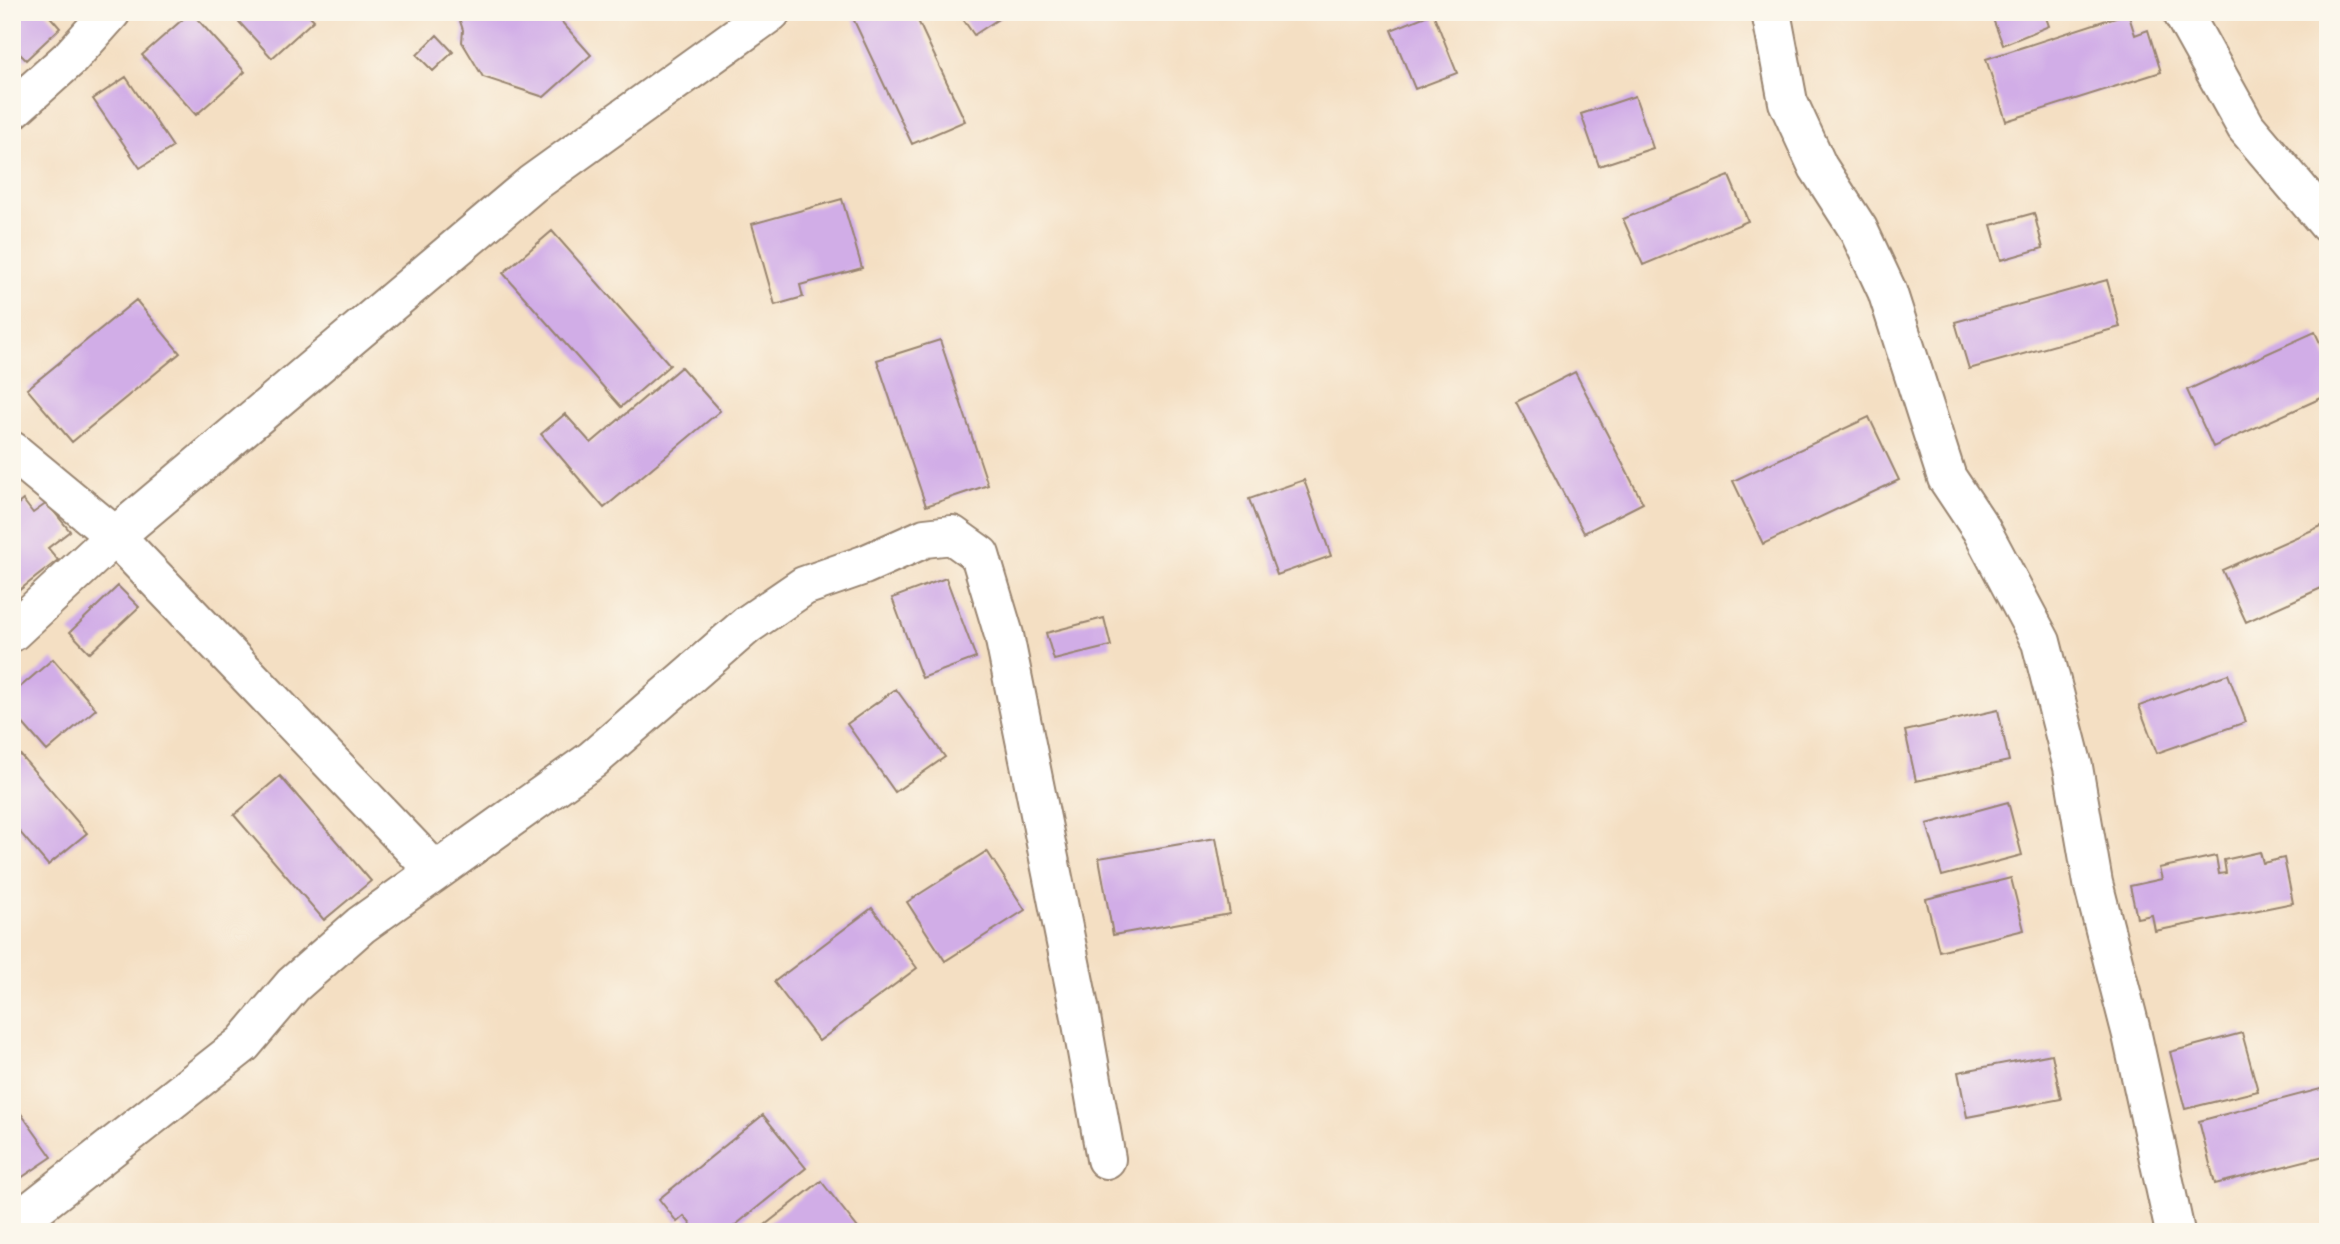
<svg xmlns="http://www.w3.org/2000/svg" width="2340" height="1244" font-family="'IM FELL DW Pica',serif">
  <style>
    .building { fill: #d1ade7 }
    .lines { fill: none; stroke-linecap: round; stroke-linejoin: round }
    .street-casing { stroke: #988470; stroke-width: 42 }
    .street { stroke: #fff; stroke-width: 38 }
  </style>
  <rect width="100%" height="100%" fill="#fbf7ec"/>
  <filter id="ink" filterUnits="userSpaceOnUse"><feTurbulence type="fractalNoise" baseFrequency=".0143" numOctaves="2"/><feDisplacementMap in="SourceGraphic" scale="14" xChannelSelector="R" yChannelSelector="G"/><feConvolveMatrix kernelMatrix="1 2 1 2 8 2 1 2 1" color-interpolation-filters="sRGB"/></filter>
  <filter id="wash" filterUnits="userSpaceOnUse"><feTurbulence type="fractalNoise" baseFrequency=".00686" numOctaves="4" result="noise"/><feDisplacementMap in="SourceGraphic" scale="28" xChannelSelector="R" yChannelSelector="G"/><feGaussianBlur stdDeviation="1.57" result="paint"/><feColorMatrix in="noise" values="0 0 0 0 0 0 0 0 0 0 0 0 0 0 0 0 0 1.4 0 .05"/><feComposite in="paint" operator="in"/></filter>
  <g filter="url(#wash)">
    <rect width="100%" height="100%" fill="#f4dfc3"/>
    <g id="blocks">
      <path class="building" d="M12,12h34l14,16 -34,32 -14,-14z
        M191,12l54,60 -49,43 -54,-60z
        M230,12h76l8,8 -42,38z
        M466,12h87l38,43 -47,42 -61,-20 -21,-35 1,-12 -4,-12z
        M850,12h64l51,109 -53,23z
        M958,12h51l-35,23z
        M1996,12h48l5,14 -46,19 -12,-31z
        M1433,13l24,60 -42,16 -24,-59z
        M2128,13l7,22 13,-5 13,42 -155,49 -20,-62z
        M437,35l16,17 -20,19 -16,-16z
        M126,77l47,70 -33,21 -47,-69z
        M1635,96l18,52 -54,18 -18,-52z
        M1729,176l19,45 -105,44 -20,-46z
        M842,199l20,69 -62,17 3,12 -28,8 -23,-81z
        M2034,213l9,35 -42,12 -10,-35z
        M552,231l118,134 -49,42 -118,-134z
        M2107,280l13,47 -151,42 -14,-47z
        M136,300l44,53 -108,89 -45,-53z
        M2315,332l13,28v35l-115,52 -26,-57z
        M940,340l48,145 -62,21 -49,-146z
        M681,367l39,44 -116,97 -63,-74 24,-20 26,29z
        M1575,372l68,131 -59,30 -68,-131z
        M1869,417l30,63 -136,64 -30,-63z
        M1304,480l27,76 -54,19 -28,-76z
        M23,500l10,13 14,-10 23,28 -22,17 10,12 -46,36v-87z
        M2328,523v62l-82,37 -24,-52z
        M946,578l30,80 -54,20 -30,-80z
        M118,586l21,21 -49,46 -20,-21z
        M1104,618l7,28 -57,14 -8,-27z
        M53,659l43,50 -49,42 -35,-40v-17z
        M2228,674l18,48 -89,31 -18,-47z
        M896,689l49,68 -50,35 -48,-68z
        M1998,710l11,51 -93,20 -11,-50z
        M12,745l75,88 -39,32 -36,-42z
        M280,776l91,105 -47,39 -90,-105z
        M2008,802l14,53 -80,21 -15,-52z
        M1216,838l14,76 -117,21 -14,-77z
        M987,851l38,59 -80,51 -38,-59z
        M2260,852l3,11 21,-5 9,45 -138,28 -3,-16 -15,3 -7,-32 32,-7 -3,-11 57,-12 3,18 7,-1 -2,-13z
        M2011,878l13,52 -85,21 -13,-52z
        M872,908l45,60 -98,73 -45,-59z
        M2242,1033l16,58 -73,18 -15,-57z
        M2052,1054l9,45 -94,18 -9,-45z
        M2328,1087v68l-113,29 -16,-63z
        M12,1101l40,56 -40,27z
        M763,1115l43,53 -79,64h-30l-13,-16 -7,6 -18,-23z
        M821,1181l40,51h-105z"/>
    </g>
  </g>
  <g filter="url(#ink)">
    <use href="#blocks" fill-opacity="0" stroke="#988470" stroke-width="2"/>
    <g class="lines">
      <g class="street-casing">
        <path id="street" d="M1771,12l17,90 30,65 40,62 29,62 60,187 34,51 60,113 32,125 20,116 39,152 43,197
          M2182,12l64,115 82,97
          M12,110l58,-52 41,-46
          M12,451l103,85 320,335
          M12,632l103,-96 417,-352 239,-172
          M12,1226l231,-182 50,-59 68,-60 231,-165 155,-135 57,-39 60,-21 61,-27 27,-3 28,20 24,80 76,377 26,147"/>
      </g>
      <use href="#street" class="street"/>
    </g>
  </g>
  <rect width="2340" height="1244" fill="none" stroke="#fbf7ec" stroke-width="42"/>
</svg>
